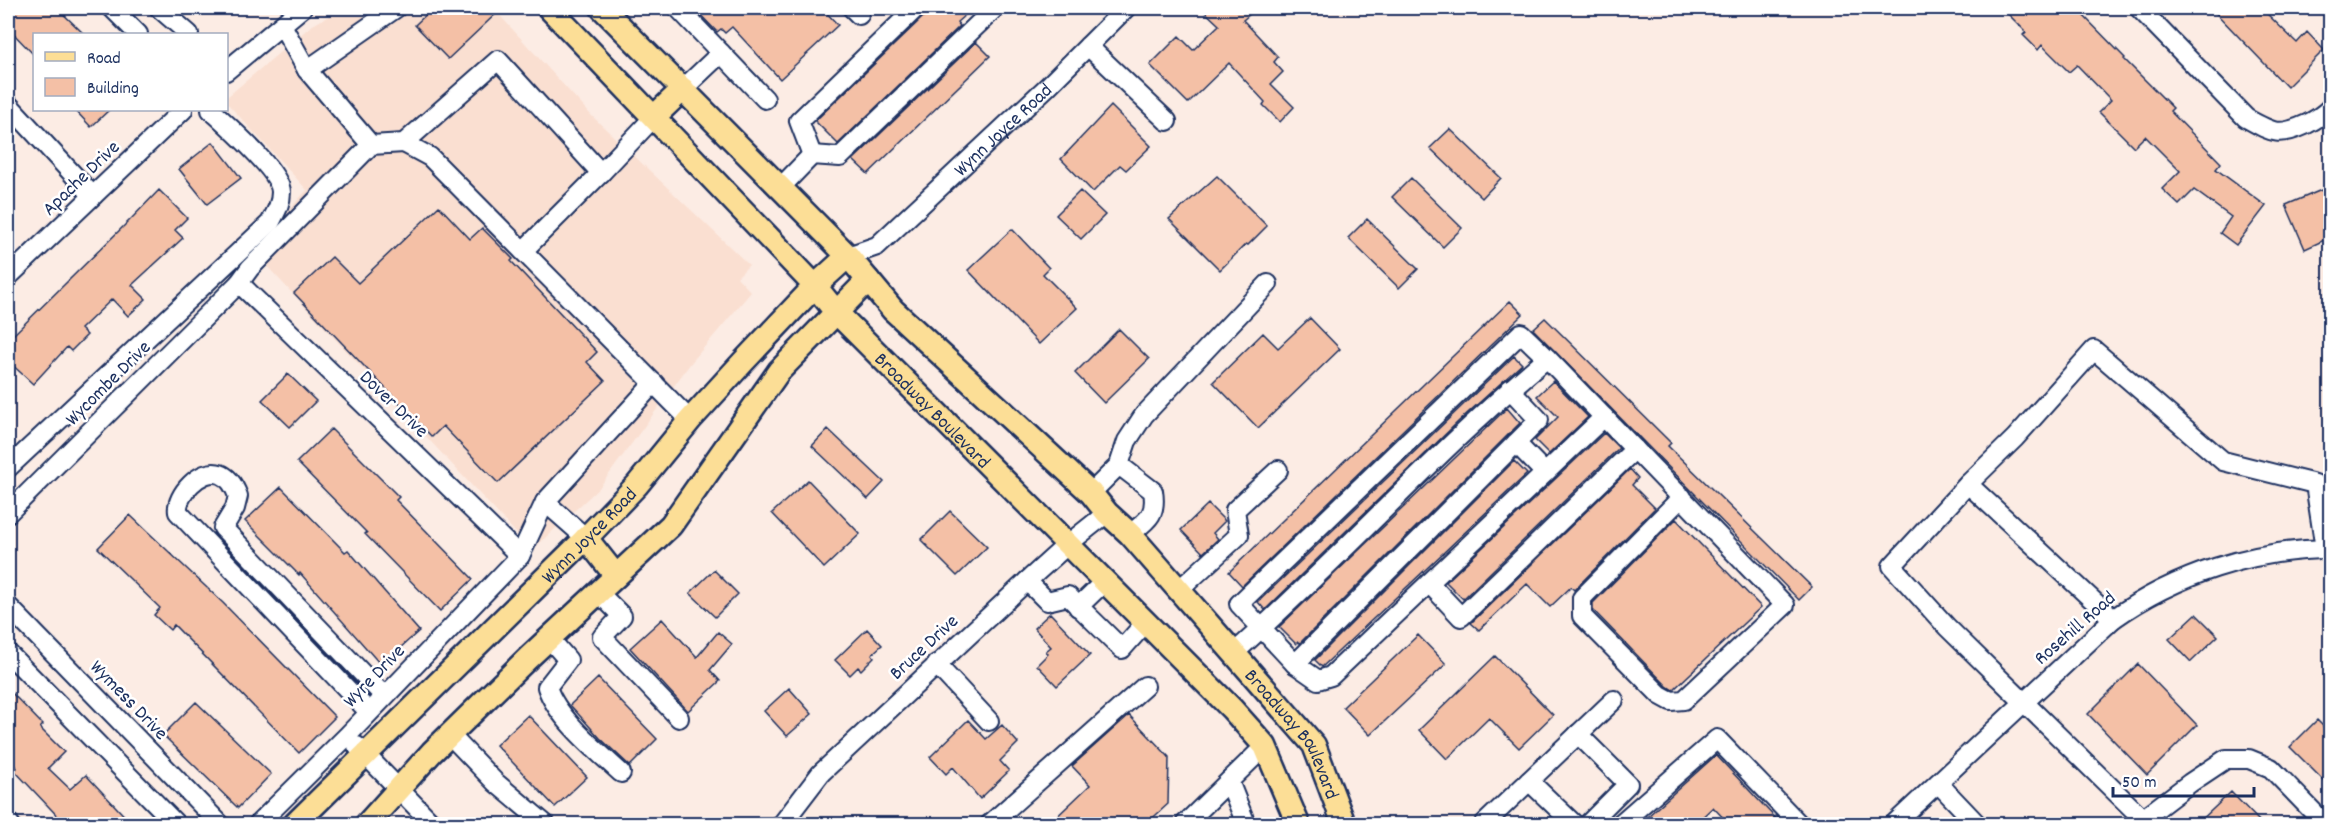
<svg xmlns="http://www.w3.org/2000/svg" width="2338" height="832" font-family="Dekko,sans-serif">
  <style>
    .built { fill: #fadfd1 }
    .building { fill: #f4c0a6; stroke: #1b2f5e; stroke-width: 1.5 }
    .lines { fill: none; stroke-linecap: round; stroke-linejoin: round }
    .minor-casing { stroke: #1b2f5e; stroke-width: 22 }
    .major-casing { stroke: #1b2f5e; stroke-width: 27 }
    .minor { stroke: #fff; stroke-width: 18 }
    .major { stroke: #fcde96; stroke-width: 22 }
    .labels { text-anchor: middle; stroke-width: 5; stroke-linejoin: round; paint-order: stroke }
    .street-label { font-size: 20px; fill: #1b2f5e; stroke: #fff }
  </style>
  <rect width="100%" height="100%" fill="#fcece4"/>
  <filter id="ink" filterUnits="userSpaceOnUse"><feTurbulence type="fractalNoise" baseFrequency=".0167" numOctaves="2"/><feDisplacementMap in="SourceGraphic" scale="12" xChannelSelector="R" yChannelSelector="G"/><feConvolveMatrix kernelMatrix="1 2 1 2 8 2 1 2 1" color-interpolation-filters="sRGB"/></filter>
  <g filter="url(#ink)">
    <path class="built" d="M343,8h150l98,107 158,150 -12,12 14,15 -61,72 -91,124 -67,62 -280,-300 55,-60 -80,-87v-6l84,-71z"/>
    <path class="building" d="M8,8h49l27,26h-50v21l-26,-27z
      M433,8h69l-54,51 -33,-34z
      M694,8h128l16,17 -58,54 -48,-52 -7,6 -4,-4 -4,3z
      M927,8h46l-16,14 3,4 -122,118 -23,-23 109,-105z
      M1201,8h56l-14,12 35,37 -4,5 9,10 -12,12 23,23 -14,15 -17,-17 2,-3 -36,-39 -41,40 -38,-38 29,-29 14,14 26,-25z
      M2002,8h74l49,50 -1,1 49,49 -3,3 51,52 -5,6 50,37 -30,39 -16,-12 11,-16 -37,-27 -15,15 -17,-16 18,-18 -35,-35 -11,11 -35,-35 12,-12 -34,-35 -8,7 -27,-27 -4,5 -15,-15 3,-3z
      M2211,8h50l36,35 10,-11 17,18 -37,37z
      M976,42l14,14 -122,118 -15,-14z
      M1111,106l40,40 -25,24 -6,-5 -27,27 -32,-33z
      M75,110h34l-18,17z
      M1450,129l51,49 -19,20 -52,-50z
      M213,142l28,36 -34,26 -28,-35z
      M1217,176l50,50 -19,19 -2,-1 -26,26 -51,-51z
      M1411,178l51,50 -19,19 -51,-50z
      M2331,186v51l-26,12 -19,-44z
      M159,190l28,28 -12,12 8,8 -51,47 14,14 -18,17 -16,-17 -31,30 6,6 -16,16 -4,-4 -34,37 -25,-23v-21l122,-120z
      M1080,191l25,24 -24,24 -25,-24z
      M439,206l31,33 12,-11 31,31 -2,2 86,91 -10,10 18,19 -107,102 -55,-57 -11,11 -138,-144 38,-36 26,26z
      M1367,219l51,50 -19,19 -51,-50z
      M1012,229l37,39 -6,6 34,34 -38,36 -71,-74z
      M1510,301l13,13 -281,272 -13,-14z
      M1310,318l30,31 -82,79 -45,-46 50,-49 15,15z
      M1545,318l126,125 -3,3 144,141 -13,13 -266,-271z
      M1119,329l30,30 -45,44 -29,-30z
      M1514,356l8,8 -63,57 -194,189 -7,-8z
      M288,374l28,27 -26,26 -28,-27z
      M1553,381l35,36 -39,37 -14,-14 23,-23 -21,-21z
      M1507,408l13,15 -220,220 -2,-1 -2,2 -17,-17z
      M331,429l68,68 -3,3 77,79 -33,32 -75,-77 2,-1 -70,-71z
      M828,429l56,53 -16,17 -56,-53z
      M1604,433l15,15 -156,151 -17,-17z
      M1514,461l13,13 -205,193 -7,-7z
      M1630,469l8,9 -6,7 23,23 -81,82 -3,-3 -21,20 -23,-23 -48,46 -8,-7z
      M808,480l52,54 -36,34 -52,-55z
      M281,487l64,65 3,-2 71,81 -38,34 -81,-92 -1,2 -54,-54z
      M1208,504l17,17 -12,12 5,6 -15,14 -22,-23z
      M950,511l37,36 -30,29 -36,-36z
      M130,515l93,88 112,114 -36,36 -125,-128 -4,5 -16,-15 6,-7 -62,-60z
      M1676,519l85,88 -88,83 -6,-4 -74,-76v-7z
      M714,570l24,24 -23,23 -25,-24z
      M1050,613l40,42 -33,31 -20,-21 11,-11 -2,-3 5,-4 -17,-19z
      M2196,614l22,22 -27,26 -22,-23z
      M662,619l35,38 21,-25 14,12 -22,26 10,11 -32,30 -58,-63z
      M867,629l15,16 -10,9 2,3 -13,13 -3,-3 -8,8 -15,-15z
      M1418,635l28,29 -76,71 -27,-28z
      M1495,656l58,59 -34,33 -30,-30 -42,41 -28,-29z
      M2138,664l59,61 -50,50 -59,-61z
      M598,678l59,61 -27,27 -30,-28 -30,-33z
      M789,688l23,26 -25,22 -23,-25z
      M8,689l35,36 -3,3 24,24 -16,16 22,21 16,-14 47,50h-67l-52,-55 3,-2 -9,-9z
      M196,702l75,72 -33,34 -75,-73z
      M528,715l59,62 -32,30 -59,-62z
      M1129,715l40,42 -1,47 -23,21h-97l42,-40 -18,-19z
      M968,720l18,19 16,-14 16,18 -18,18 9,10 -29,28 -27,-32 -7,7 -16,-17z
      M2317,720l14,14v54l-41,-41z
      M1716,755l66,70h-52l-17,-18 -19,18h-56z
      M2231,792l32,33h-67z"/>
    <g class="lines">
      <g class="minor-casing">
        <g id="minor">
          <path d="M112,8l26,26"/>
          <path d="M159,8l30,26"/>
          <path d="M678,8l87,91"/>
          <path d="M852,8l7,7"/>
          <path d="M2139,8l107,110c27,15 33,19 61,6 10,-5 16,-9 23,-16"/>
          <path d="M282,25l25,45 64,75"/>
          <path d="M1088,46l79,75"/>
          <path d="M307,70l89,-62"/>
          <path d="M226,71l76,-63"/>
          <path d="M683,89l38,-36"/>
          <path d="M8,104l85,92"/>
          <path d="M404,143l26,14 260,263"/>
          <path d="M812,155l-13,-34 117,-113"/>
          <path d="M781,187l31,-32 28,2 155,-149"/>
          <path d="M523,251l78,-78"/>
          <path id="s1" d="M848,256l29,-10 170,-159 79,-79"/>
          <path d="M8,277l175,-167"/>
          <path d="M239,283l281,273"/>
          <path d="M1510,389l29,31 -244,244 -56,-60 282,-271 26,25"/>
          <path d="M1516,443l29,30"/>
          <path d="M1119,465l8,-24 17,-26 124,-131"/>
          <path d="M8,468l262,-245c6,-11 11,-19 11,-31 0,-20 -54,-67 -70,-82"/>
          <path d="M1968,484l-76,82 55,61 189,185 8,6 46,-35 36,-24h23l22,9 54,56"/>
          <path d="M1091,493l28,-28 34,26c4,24 -5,29 -23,43"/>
          <path d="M8,513l231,-230 11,-15 121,-123 33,-2 94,-83 103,113 53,-56"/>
          <path d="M586,538l-41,-36 109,-119"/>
          <path d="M1027,581l20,20 21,-5 54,53 24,-27"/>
          <path d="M1429,583l32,34 174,-168"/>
          <path d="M1179,590l60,-55 -4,-25 43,-40"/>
          <path d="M599,593l23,23 -20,21 77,81"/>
          <path d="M8,606l212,218"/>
          <path d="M1078,607l27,-26"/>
          <path d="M2113,619l-145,-135 47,-46 79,-88 129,111 92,23 10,65"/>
          <path d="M549,638l19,22 -21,27c10,31 49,63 74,86"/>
          <path d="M8,653l168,171"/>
          <path d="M1234,653c107,-95 203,-203 313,-295l238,247 -101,95 -13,1 -11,-6 -78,-79v-18l100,-101"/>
          <path d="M936,664l53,57"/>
          <path d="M1295,664l23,16 13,-4 273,-259"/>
          <path d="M369,712l-191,-200c-3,-16 23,-45 42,-38 9,3 15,14 18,22l-3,12 -12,20 161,168"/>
          <path d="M1578,734l50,50 -40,40"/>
          <path d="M450,735l45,47 50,42"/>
          <path d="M357,746l76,78"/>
          <path d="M1229,781l17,43"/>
          <path d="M1529,781l45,43"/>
          <path d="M1938,783l39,41"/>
          <path d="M8,822l2,2"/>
          <path d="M258,824l88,-87 174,-181 25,-54"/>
          <path d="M782,824l39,-51 206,-192 41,-37 39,-31"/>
          <path d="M990,824l155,-138"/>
          <path d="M1185,824l80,-78"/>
          <path d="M1484,824l130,-124"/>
          <path d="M1620,824l97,-85 82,85"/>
          <path d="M1894,824l219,-205c62,-44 141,-70 217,-70"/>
        </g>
      </g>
      <g class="major-casing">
        <g id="major">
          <path id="s2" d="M549,8l266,278 21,26 396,397 33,37 33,78"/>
          <path id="s3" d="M602,8l246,248 45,54 198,183 16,20 23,21 184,211 30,79"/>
          <path d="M654,117l29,-28"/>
          <path d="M586,538l30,38"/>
          <path id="s4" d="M295,824l291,-286 51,-53 53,-65 53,-58 72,-76 33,-30"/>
          <path d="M367,824l65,-72 96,-94 143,-133 108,-154 89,-91"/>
        </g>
      </g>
      <use href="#minor" class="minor"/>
      <use href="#major" class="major"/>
    </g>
  </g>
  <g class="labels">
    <g class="street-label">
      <text dy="7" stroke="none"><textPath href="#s1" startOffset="202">Wynn Joyce Road</textPath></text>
      <text transform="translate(80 177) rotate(-44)" y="7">Apache Drive</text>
      <text transform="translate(107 382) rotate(-45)" y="7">Wycombe Drive</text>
      <text transform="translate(395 403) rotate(44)" y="7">Dover Drive</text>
      <text dy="7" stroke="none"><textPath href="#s2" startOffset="556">Broadway Boulevard</textPath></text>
      <text dy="7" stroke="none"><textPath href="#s4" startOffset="412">Wynn Joyce Road</textPath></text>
      <text transform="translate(2074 627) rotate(-41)" y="7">Rosehill Road</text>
      <text transform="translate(923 646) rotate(-43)" y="7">Bruce Drive</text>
      <text transform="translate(373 675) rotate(-46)" y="7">Wyre Drive</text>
      <text transform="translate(130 699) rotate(46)" y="7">Wymess Drive</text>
      <text dy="7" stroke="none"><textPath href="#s3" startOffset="1005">Broadway Boulevard</textPath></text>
    </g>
  </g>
  <rect width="2338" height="832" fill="none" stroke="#fff" stroke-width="30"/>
  <rect x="15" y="15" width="2308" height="802" fill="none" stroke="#1b2f5e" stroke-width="2" filter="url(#ink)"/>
  <rect x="33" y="33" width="195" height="78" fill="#ffffff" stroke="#a4acbf" stroke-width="1.5"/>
  <rect x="45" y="52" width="30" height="9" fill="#fcde96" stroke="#a4acbf" stroke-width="1.5"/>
  <text x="87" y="63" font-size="18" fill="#1b2f5e">Road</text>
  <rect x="45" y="78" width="30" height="18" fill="#f4c0a6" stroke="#a4acbf" stroke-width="1.5"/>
  <text x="87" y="93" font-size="18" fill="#1b2f5e">Building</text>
  <path d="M2113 787v9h141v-9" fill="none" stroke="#1b2f5e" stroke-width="3"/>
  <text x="2122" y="787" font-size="18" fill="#1b2f5e" stroke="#ffffff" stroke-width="4.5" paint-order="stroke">50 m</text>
</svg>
